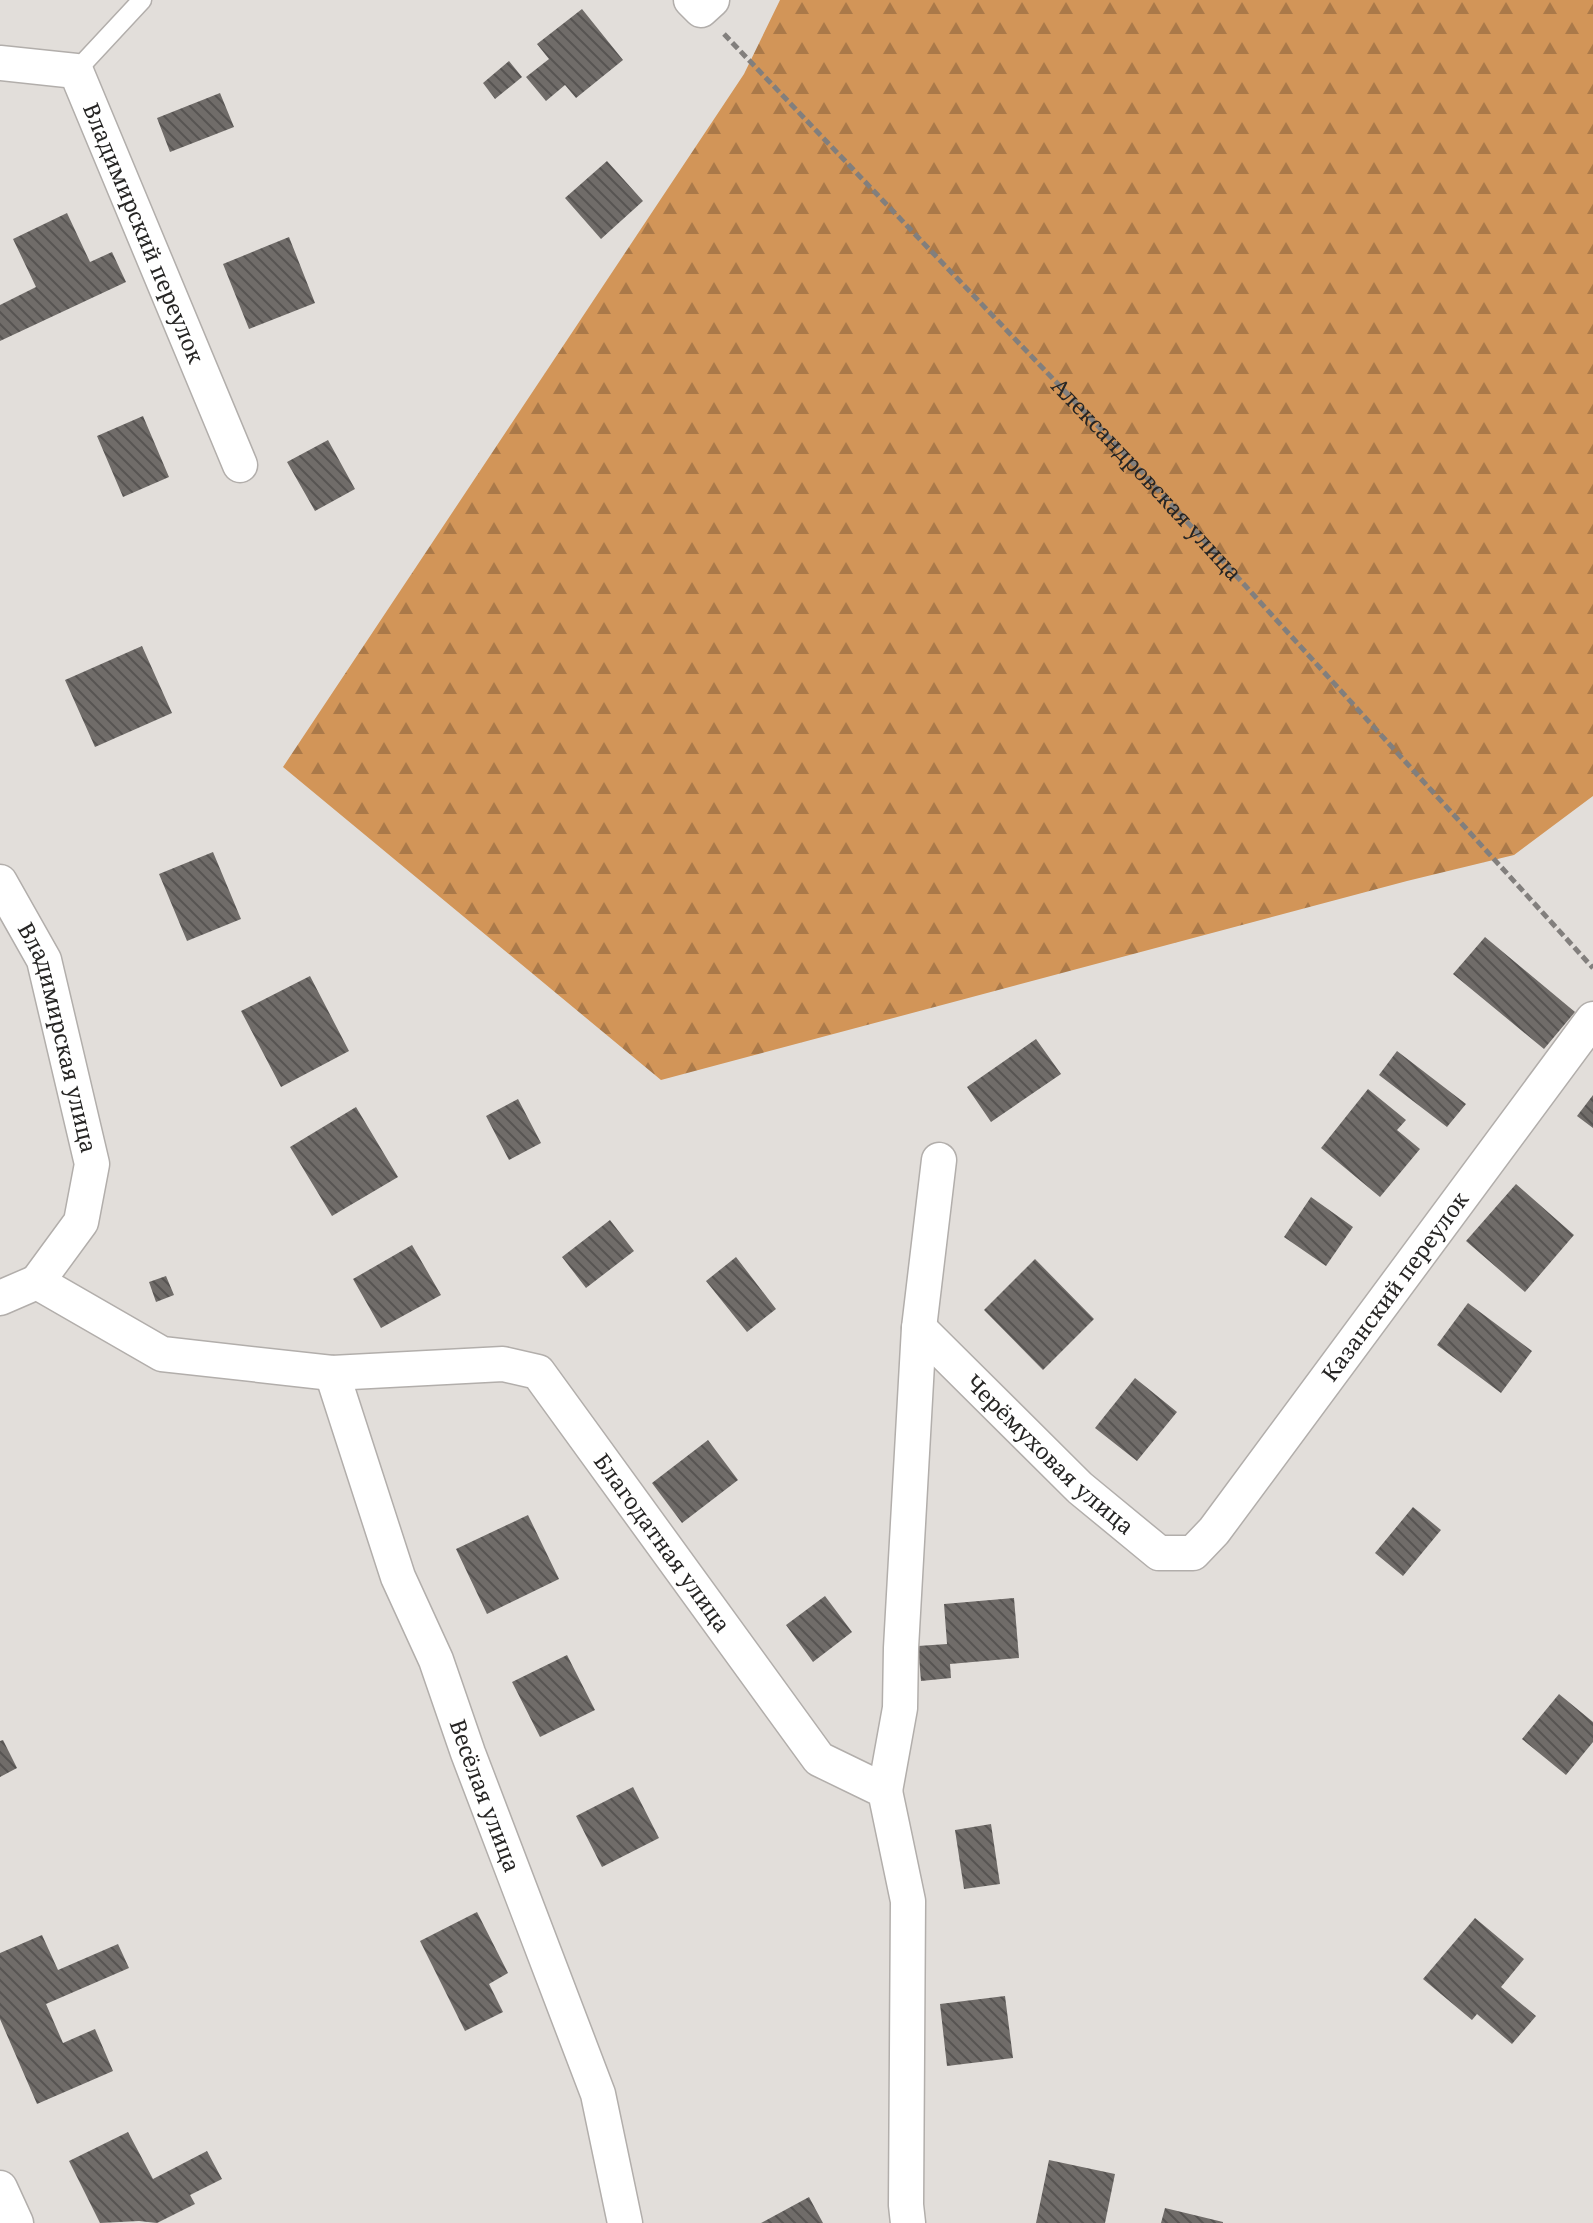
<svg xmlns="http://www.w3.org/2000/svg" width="1593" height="2223" font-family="'Noto Serif',serif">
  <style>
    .forest { fill: url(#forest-firs) }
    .building { fill: url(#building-back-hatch) }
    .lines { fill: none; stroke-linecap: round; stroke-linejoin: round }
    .lane-casing { stroke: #b2aeab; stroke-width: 21 }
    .street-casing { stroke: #b2aeab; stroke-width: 37 }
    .path { stroke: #827f7d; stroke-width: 5; stroke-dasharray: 8 4; stroke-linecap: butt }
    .lane { stroke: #fff; stroke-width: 18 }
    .street { stroke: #fff; stroke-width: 34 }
    .labels { text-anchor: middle; stroke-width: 8; stroke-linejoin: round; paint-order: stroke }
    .street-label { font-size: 22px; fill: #262524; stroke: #e2deda }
  </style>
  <defs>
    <pattern id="forest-firs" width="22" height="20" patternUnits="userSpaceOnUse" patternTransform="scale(2)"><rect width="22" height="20" fill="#d29558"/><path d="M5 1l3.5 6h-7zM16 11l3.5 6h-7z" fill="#aa7949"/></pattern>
    <pattern id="building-back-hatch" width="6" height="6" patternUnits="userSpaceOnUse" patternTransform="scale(2)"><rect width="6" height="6" fill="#706c69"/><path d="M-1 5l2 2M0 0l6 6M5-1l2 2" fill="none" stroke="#575452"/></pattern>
  </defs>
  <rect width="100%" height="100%" fill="#e2deda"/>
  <path class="forest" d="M780,0h813v796l-79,59 -107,26 -746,199 -378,-313 461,-693z"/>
  <path class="building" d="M582,9l41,51 -47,38 -11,-13 -19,16 -20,-24 23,-18 -12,-15z
    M509,61l13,16 -27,22 -12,-16z
    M220,93l14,34 -64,25 -13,-34z
    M607,161l36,40 -42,38 -36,-41z
    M67,213l23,49 22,-10 14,30 -126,59v-36l36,-18 -23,-48z
    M289,237l26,66 -66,26 -26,-65z
    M143,416l26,61 -46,20 -26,-61z
    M328,440l27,49 -40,22 -28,-49z
    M142,646l30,67 -77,34 -30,-67z
    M213,852l28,67 -54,22 -28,-67z
    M1485,937l90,75 -31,37 -91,-75z
    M310,976l39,75 -68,36 -40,-76z
    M1036,1039l25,35 -70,48 -24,-35z
    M1397,1051l69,53 -19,23 -68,-52z
    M1368,1089l38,31 -9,10 23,19 -40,48 -59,-49z
    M1593,1095v33l-16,-12z
    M518,1099l23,44 -32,17 -23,-44z
    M356,1107l42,70 -66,39 -42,-69z
    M1516,1184l58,51 -49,57 -59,-51z
    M1311,1197l42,30 -27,39 -42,-29z
    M610,1220l24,31 -48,37 -24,-31z
    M412,1245l29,50 -60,33 -28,-49z
    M736,1257l40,52 -29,23 -41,-51z
    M1035,1259l59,60 -51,51 -59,-60z
    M166,1276l8,19 -18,7 -7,-20z
    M1468,1303l64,48 -31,42 -64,-48z
    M1135,1378l42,34 -40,49 -42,-33z
    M708,1440l30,40 -56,43 -30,-40z
    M1413,1507l28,23 -38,46 -28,-23z
    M528,1515l31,64 -72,35 -31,-65z
    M825,1596l27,36 -39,30 -27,-37z
    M1014,1598l5,60 -69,6 1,14 -30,3 -3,-35 29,-2 -3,-40z
    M567,1655l28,55 -55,27 -28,-55z
    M1559,1694l34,28v20l-27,33 -44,-36z
    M3,1740l14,28 -17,9v-36z
    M633,1787l26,51 -57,29 -26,-51z
    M991,1824l9,60 -36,5 -9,-59z
    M477,1912l31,61 -19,11 14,28 -38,19 -45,-90z
    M1475,1918l49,41 -23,28 35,29 -24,28 -35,-30 -5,6 -49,-41z
    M42,1935l16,35 60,-26 11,24 -83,36 17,39 32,-14 18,42 -76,33 -37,-85v-66z
    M1005,1996l8,62 -66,8 -7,-62z
    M128,2132l25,47 54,-28 15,28 -32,16 5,9 -38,19 -18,-2 -39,2 -31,-62z
    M1049,2160l66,14 -10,49h-69z
    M809,2197l14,26h-62z
    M1165,2208l58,14v1h-62z"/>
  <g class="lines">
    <g class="lane-casing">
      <path id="lane" d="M76,71l66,-71"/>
    </g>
    <g class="street-casing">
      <g id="street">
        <path d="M691,0l10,10 11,-10"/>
        <path id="s2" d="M0,63l76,8 164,394"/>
        <path id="s3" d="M0,882l44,78 48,204 -11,58 -44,60"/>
        <path id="s4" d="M0,1298l37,-16 125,72 170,19 171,-9 35,8 281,387 66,32 23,110 -2,304 2,18"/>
        <path id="s5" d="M919,1328l161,160 79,65h34l21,-22 379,-512"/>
        <path id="s6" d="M332,1373l66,204 38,83 32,93 130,341 27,129"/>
        <path d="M885,1791l15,-83 1,-60 18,-320 20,-168"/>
        <path d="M0,2188l16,35"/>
      </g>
    </g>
    <path class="path" id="s1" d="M724,34l416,436 453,498"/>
    <use href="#lane" class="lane"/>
    <use href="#street" class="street"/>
  </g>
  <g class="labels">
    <g class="street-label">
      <text dy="8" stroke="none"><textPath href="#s2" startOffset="252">Владимирский переулок</textPath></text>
      <text dy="8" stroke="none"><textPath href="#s1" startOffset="614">Александровская улица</textPath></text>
      <text dy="8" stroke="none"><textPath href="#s3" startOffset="168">Владимирская улица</textPath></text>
      <text dy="8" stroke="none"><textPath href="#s5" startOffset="698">Казанский переулок</textPath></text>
      <text dy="8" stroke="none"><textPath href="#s5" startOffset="182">Черёмуховая улица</textPath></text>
      <text dy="8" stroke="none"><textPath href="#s4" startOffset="774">Благодатная улица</textPath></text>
      <text dy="8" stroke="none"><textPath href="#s6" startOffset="450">Весёлая улица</textPath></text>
    </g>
  </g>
</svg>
